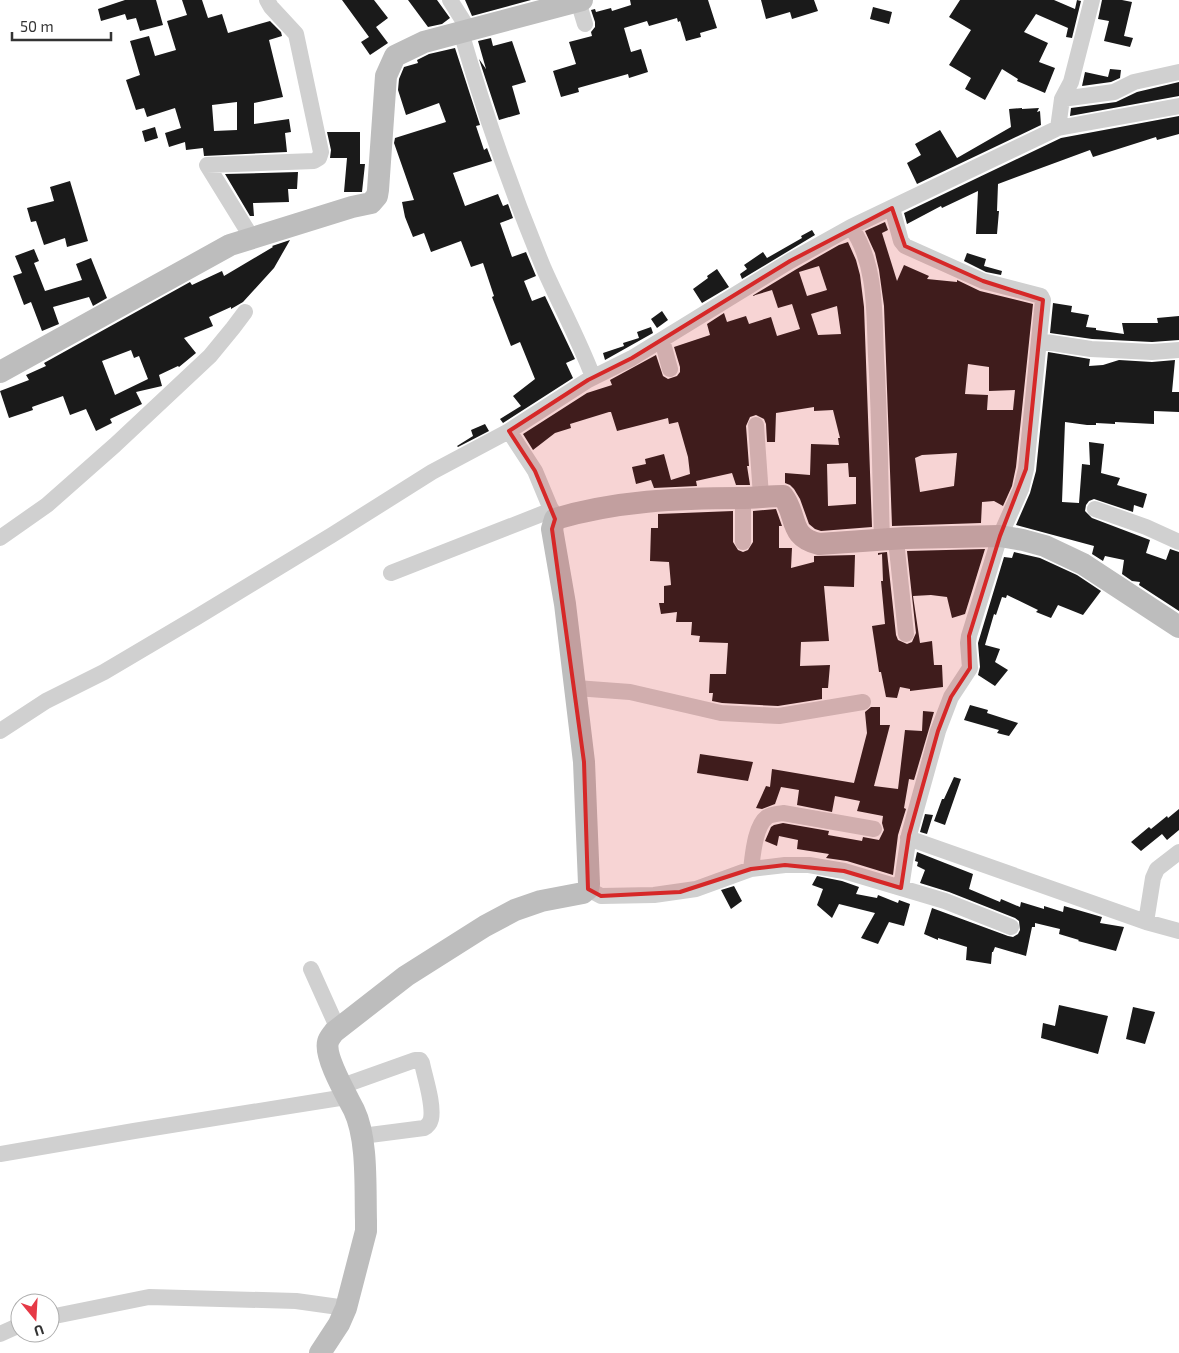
<svg xmlns="http://www.w3.org/2000/svg" width="1179" height="1353" font-family="'Exo 2',sans-serif">
  <style>
    .building { fill: #1a1a1a; fill-rule: evenodd }
    .lines { fill: none; stroke-linecap: round; stroke-linejoin: round }
    .street { stroke: #d0d0d0; stroke-width: 16 }
    .secondary { stroke: #bdbdbd; stroke-width: 22 }
    .marked { fill: #d62828; fill-opacity: 0.2; stroke: #d62828; stroke-width: 4; stroke-linejoin: round }
  </style>
  <rect width="100%" height="100%" fill="#fff"/>
  <path class="building" d="M125,0h31l7,25 -23,6 -4,-13 -9,2 -2,-6 -24,7 -3,-12z
    M182,0h20l6,18 14,-4 6,19 42,-12 11,11 1,4 -13,4 14,57 -29,6v21l35,-5 2,13 -6,1 2,19 -83,4 -1,-8 -17,2 -1,-8 -16,5 -4,-14 16,-5 -6,-20 -28,9 -3,-9 -8,2 -10,-30 14,-5 -10,-34 19,-5 6,20 21,-6 -9,-29 20,-6zM237,102v28l-23,1 -2,-26z
    M342,0h32l14,18 -12,9 12,16 -18,12 -9,-13 8,-5z
    M408,0h29l13,18 -8,6 -14,3z
    M465,0h66l-59,16z
    M630,0h78l9,28 -17,5 1,4 -15,4 -6,-20 -2,1 -1,-4 -28,8 -2,-5 -23,7 7,24 10,-3 7,23 -19,6 -1,-4 -50,14 1,4 -18,5 -8,-26 23,-7 -7,-22 23,-6 -1,-4 4,-5v-5l-4,-12 4,-1 1,3 15,-4 1,3 19,-6z
    M761,0h53l4,11 -26,8 -2,-7 -24,7z
    M960,0h94l21,9 2,-9 4,1 -9,37 -6,-1 2,-9 -32,-14 -12,18 24,11 -9,19 16,6 -10,25 -28,-12 1,-2 -16,-10 -17,31 -20,-11 6,-11 -22,-13 22,-35 -22,-13z
    M1102,0h20l10,2 -8,34 9,2 -3,9 -26,-6 5,-20 -11,-2z
    M873,7l19,5 -3,12 -19,-5z
    M491,38l2,8 19,-5 14,41 -14,4 8,28 -21,6 -20,-61 7,10 -8,-28z
    M455,48l25,77 -4,1 8,24 3,-2 5,13 -39,12 12,33 33,-12 5,12 5,-2 5,14 -13,5 12,34 14,-5 10,24 -12,5 8,20 13,-5 30,63 -9,4 7,15 -70,45 -3,-4 21,-13 -8,-10 22,-17 -15,-37 -9,4 -19,-49 2,-1 -11,-33 -12,4 -10,-26 -30,11 -7,-19 -11,4 -8,-20 -3,-15 12,-2 -20,-57 1,-5 51,-16 -7,-19 -33,12 -8,-25 1,-11 5,-12 14,-4 -1,-3 12,-6z
    M1110,69l11,1 -1,8 -9,4 -29,4 3,-14 23,5z
    M1179,82v14l-109,20 1,-8 45,-6 21,-10z
    M1022,108v1l17,-1 -2,4 3,-1 1,14 -124,59 -10,-21 14,-8 -6,-11 25,-14 17,28 54,-31 -2,-18z
    M1179,116v18l-22,6 -1,-3 -63,20 -3,-7 -92,34 -1,27h2l-2,23h-21l2,-43 -36,17 -1,-2 -34,18 -3,-11 157,-75z
    M155,127l3,11 -13,4 -3,-11z
    M327,132h33v32h5l-3,28h-18l3,-34h-17l1,-8z
    M298,172l-1,17h-9l1,13 -36,1 1,13h-4l-25,-42z
    M70,181l18,60 -21,6 -2,-9 -21,7 -8,-24 -5,1 -4,-14 27,-7 -4,-14z
    M885,222l3,8 -6,3 15,48 7,-16 25,11 -2,3 30,3v-2l23,11 53,13 -17,163 -4,19 -9,20 -9,-5 -12,1 -1,21 -89,3 -8,-220 -5,-36 -4,-17 -10,-22zM968,364l21,3v24l26,-1 -2,20h-26l1,-15 -23,-1zM957,453l-3,33 -34,6 -5,-34 7,-3z
    M812,230l3,5 -73,44 -2,-5 7,-5 -3,-4 19,-13 4,6 35,-20 -1,-2z
    M290,240l-16,28 -31,34 -12,7v-2l-22,10 4,9 -29,12 12,15 -17,14 -1,-1 -19,9 3,11 -26,6 6,12 -32,15 2,4 -16,8 -10,-22 -16,6 -7,-19 -31,11 1,3 -24,8 -9,-27 29,-11 -3,-5 20,-9 -2,-3 146,-81 2,3 30,-14 2,5 49,-29 -1,-1zM131,350l3,8 5,-2 9,23 -33,16 -13,-34z
    M848,242l8,18 4,15 4,32 8,220 -51,4 -6,-2 -6,-5 -9,-25 -6,-10 -4,-4 -5,-2v-10l25,2 1,-31 28,1 -1,-7h2l-7,-28 -19,1v-4l-38,6 -1,29h-8l-1,-18 -2,-5 -8,-4 -6,2 -4,9 3,40h-2l3,19h-14l-4,-12 -36,8 1,5 -43,2 -3,-8 -15,4 -4,-17 14,-3 -1,-5 19,-5 7,26 19,-6 -2,-17 -10,-35 -9,2 -1,-6 -51,13 -6,-19h-2l-39,12 1,4 -16,5 -22,17 -10,-16 64,-41 25,-8 -2,-5 46,-25 7,21 5,3 9,-3 3,-4v-5l-6,-20 36,-12 -3,-11 17,-11 3,9 19,-6 3,8 22,-7 6,19 23,-7 -8,-25 -14,4 -6,-18 -20,6 43,-26 44,-25zM819,266l8,24 -20,6 -8,-24zM837,306l4,28 -23,1 -7,-21zM848,463l1,14h7v27l-28,2 -1,-42z
    M34,249l5,12 -5,2 11,28 37,-11 -6,-16 15,-6 16,40 -14,8 -4,-9 -36,10 6,17 -17,7 -11,-29 -7,3 -11,-29 9,-3 -7,-17z
    M967,253l19,6 -2,7 18,5 -1,4 -15,-3 -22,-11z
    M717,269l12,18 -27,16 -9,-14 15,-11 -1,-2z
    M1053,303l19,3 -1,6 18,3 -3,12 10,1v2l28,4 -2,-11h36l-1,-5 22,-2v24l-27,2 -60,-3 -42,-6z
    M662,311l6,9 -11,8 -6,-9z
    M651,327l2,6 -48,27 -2,-7 21,-7 -1,-3 16,-5 -2,-6z
    M1048,352l42,7 -1,7 14,-1 16,-5 33,2 23,-2 -3,32h7v20l-25,-1v13l-39,-2v2l-19,-1v2h-9l-22,-3 -3,80 17,1 3,-39 8,1 -1,-23 15,2 -3,29 19,5 -3,7 30,9 -4,14 -9,-3 -1,7 -39,-13 -5,2 -3,4 -1,6 7,7 58,22 -4,13 20,7 4,-11 9,3v59l-40,-26 1,-3 -8,-1 -10,-7 2,-14 -19,-4 -2,5 -11,-7 2,-8 -78,-21 14,-32 6,-22z
    M485,424l4,7 -31,16 -1,-1 16,-10 -2,-6z
    M776,509l6,17h-3v22h13l-1,20 23,-6v-6l41,-1 -1,32 -30,-1 5,55 -28,1 -1,24 30,-1 -2,23h-6v11l-44,7 -56,-3 -10,-2 1,-8h-4l1,-19h16l2,-31 -29,-1 1,-6 -9,-1 1,-13h-16l1,-10 -16,2 -2,-11h5v-17l7,-1 -2,-23 -19,-1 1,-33h7v-14l75,-3v31l5,8 5,2 5,-2 5,-8v-31z
    M985,549l-20,65 -13,4 -5,-21 -16,-2 -18,1 7,47 12,-2 2,24h8l1,22 -33,4v-2l-10,-2 -3,11 -11,-1 -5,-25h-2l-7,-46 13,-2 -4,-43h2l-1,-27 -4,1v-2l9,-1 9,83 2,5 9,4 5,-2 4,-9 -9,-82z
    M1014,552l26,6 37,17 24,16 -18,24 -25,-10 -7,13 -15,-6 2,-2 -31,-15 -1,3 -4,-1 -6,18 -2,-1 -9,31 15,4 -5,13 13,8 -13,16 -17,-11 2,-8 -2,-24 26,-86 8,1z
    M970,705l18,5 -1,3 31,10 -9,13 -12,-3 2,-3 -35,-10z
    M871,707h9v18h10l-16,61 24,3 7,-59 17,1 1,-20 11,1 -20,68 -5,-1 -5,29 2,1 -8,26 -5,40 -46,-14 -21,-3 3,-4 -32,-5 1,-9 -19,-4 -2,10 -12,-5 6,-14 3,-2 9,-2 46,8 -1,4 34,6 1,-4 16,3 5,-10 -2,-7 1,-7 -26,-5 3,-10 -25,-5 -3,16 -35,-7 2,-15 -18,-3 -6,17 -13,5 -6,-1 10,-22 4,1 2,-18 82,14 13,-50 -2,-21z
    M700,754l53,8 -5,19 -51,-8z
    M954,777l7,2 -16,46 -11,-4 8,-22h2z
    M1179,809v21l-12,10 -5,-6 -21,17 -10,-9 18,-15 2,2 16,-13 1,2z
    M925,814l8,1 -6,19 -7,-2z
    M917,852l56,22 -4,15 31,13 1,-3 19,8 1,-5 23,7v-3l19,6 1,-6 38,11 -2,6 24,4 -8,24 -38,-10 1,-1 -20,-6 1,-5 -25,-6v4h-3l-6,29 -31,-9 -2,5h-1l-1,12 -25,-4 1,-13 -29,-9v2l-14,-6 8,-26 76,28 5,1 5,-3 2,-4 -1,-9 -4,-3 -66,-26 -29,-9 5,-13 -8,-4 1,-4 -3,-1z
    M817,876l25,5 17,6 -3,7 21,4 1,-3 20,8 1,-3 11,4 -6,22 -15,-4 -11,22 -17,-6 14,-25 -36,-9 -7,14 -15,-13 6,-16 -11,-4z
    M734,886l8,15 -11,8 -10,-19z
    M1059,1005l49,11 -10,38 -57,-16 2,-15 12,3z
    M1133,1007l22,5 -10,32 -19,-5z"/>
  <g class="lines">
    <path class="street" d="M450,0l19,30
      M578,1l7,23
      M461,32c23,80 51,160 83,237 16,36 35,71 49,108
      M1062,99l52,-7 20,-10 45,-10
      M1058,128l4,-29 9,-17 21,-82
      M892,208l9,33 4,5 78,35 58,15 2,4 -17,169 -5,20 -21,47 -31,100 -1,7 2,25 -19,29 -13,34 -29,104 -8,53
      M851,227c26,37 23,87 25,129 4,62 4,123 6,184
      M252,238l-45,-73 107,-4 5,-3 2,-6 -25,-118 -25,-27 -4,-7
      M662,340l8,29
      M1039,341l52,8 61,3 27,-2
      M756,425l5,71
      M509,431l26,40 20,48
      M1095,509l51,18 33,15
      M0,538l47,-33 68,-60 95,-89 23,-28 12,-16
      M896,540l10,94
      M743,542v-44
      M391,573l161,-63
      M576,688l54,4 91,21 58,3 84,-14
      M0,731l46,-30 58,-29 93,-55 135,-82 100,-63 77,-41 79,-51 44,-22 158,-97 61,-34 207,-99 121,-22
      M908,838l238,84 33,9
      M751,869c2,-15 4,-43 16,-52 5,-3 11,-3 16,-4l91,16
      M588,889l13,7 53,-1 42,-6 55,-20 34,-4h24l35,6 101,30 66,26
      M1146,922l7,-44 4,-9 22,-17
      M311,969l27,60
      M342,1086l73,-26h5l2,3c3,15 12,41 9,56 -1,4 -3,7 -7,9l-62,8
      M0,1154l134,-23 212,-34
      M50,1317l99,-20 147,4 50,7
      M0,1334l20,-9"/>
    <path class="secondary" d="M0,372l230,-127 122,-38 19,-4 6,-7 1,-6 8,-114 9,-20 29,-14 158,-42
      M320,1353l19,-29 7,-16 20,-77v-10c-1,-32 2,-82 -12,-111 -7,-14 -30,-53 -26,-68 1,-4 4,-7 6,-10l72,-56 79,-50 30,-16 26,-9 42,-8 5,-4 1,-5 -5,-122 -19,-158 -13,-75 3,-10c60,-18 124,-21 186,-21 14,0 28,-2 42,-2 15,20 5,41 36,48l86,-6 95,-2 23,4 22,6 38,18 96,63"/>
  </g>
  <path class="marked" d="M892,208l13,38 78,35 60,19 -17,169 -26,67 -31,100 1,32 -19,29 -13,34 -29,104 -8,53 -57,-17 -59,-6 -34,4 -71,23 -79,4 -13,-7 -4,-127 -32,-233 3,-10 -20,-48 -26,-40 79,-51 44,-22 158,-97z"/>
  <g transform="translate(35 1318) rotate(162)"><circle r="24" fill="#ffffff" stroke="#adadad"/>
  <path d="M0-4L9 19L0 12L-9 19Z" fill="#e63946"/>
  <text y="-8" font-size="14" font-weight="bold" text-anchor="middle" fill="#333333">U</text>
  </g>
  <path d="M12 32v8h99v-8" fill="none" stroke="#333333" stroke-width="2.5"/>
  <text x="20" y="32" font-size="15" fill="#333333" stroke="#ffffff" stroke-width="4" paint-order="stroke">50 m</text>
</svg>
